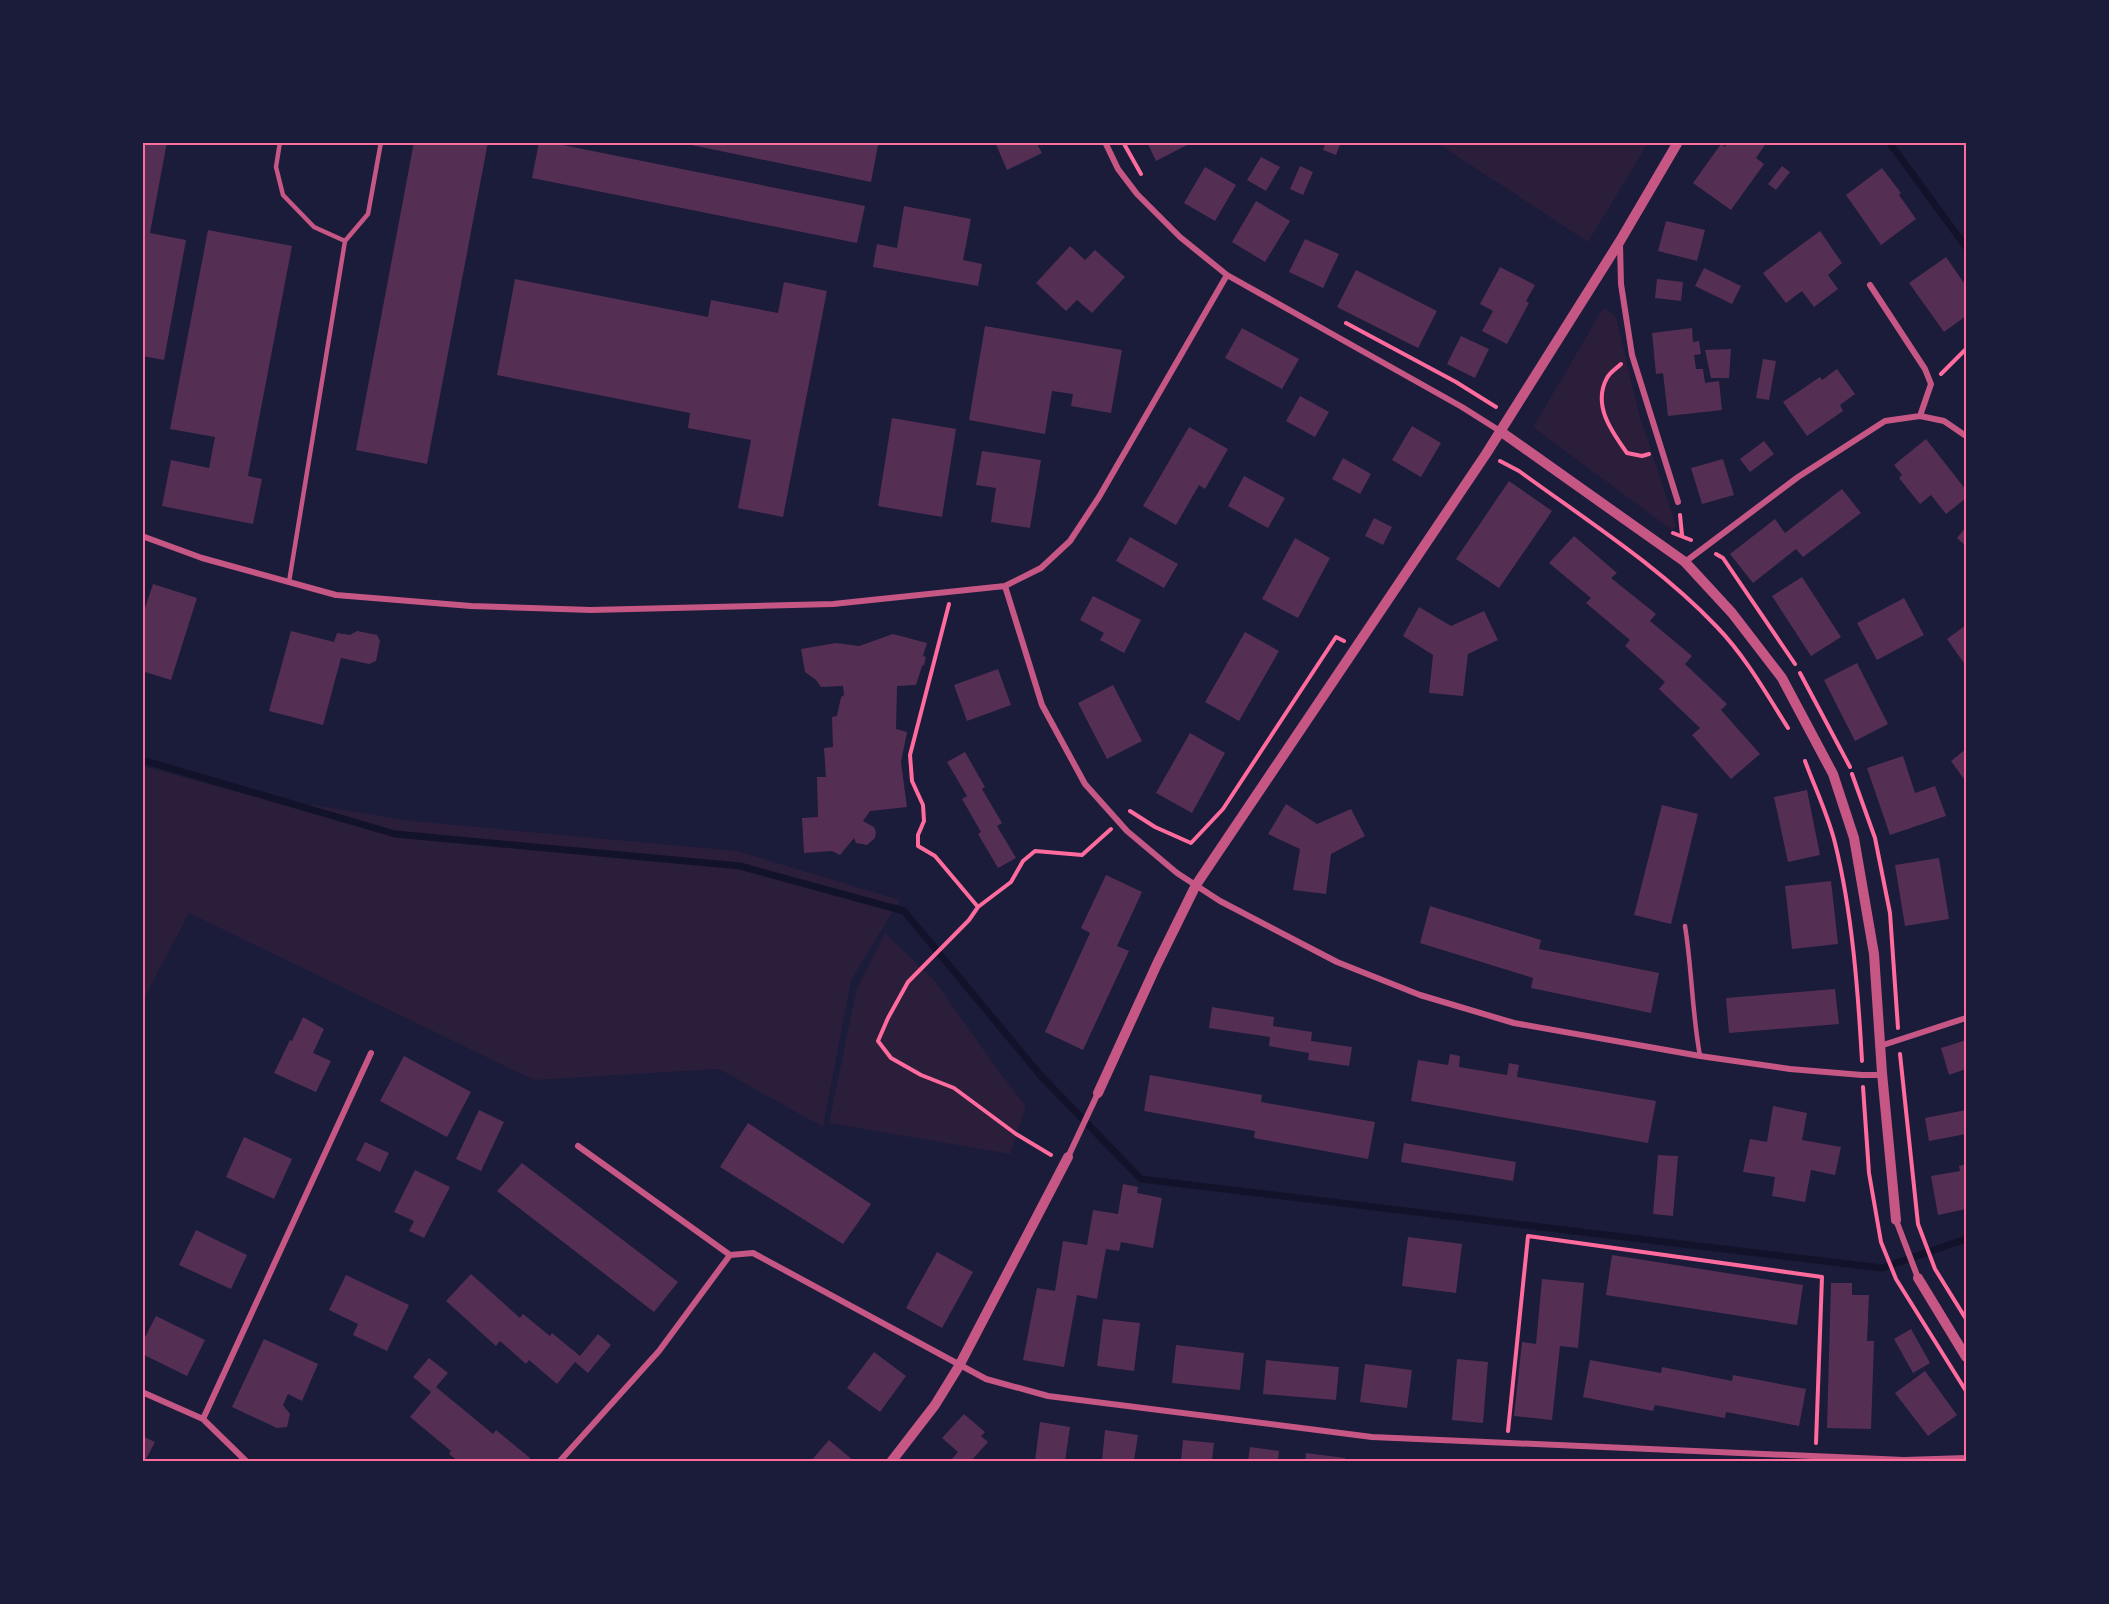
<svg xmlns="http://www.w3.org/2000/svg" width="2109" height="1604" font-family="Inter,sans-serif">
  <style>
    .green { fill: #2a1e3b }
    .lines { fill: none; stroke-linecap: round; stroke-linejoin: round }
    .stream { stroke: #12122b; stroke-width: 7 }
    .building { fill: #542f53 }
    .path { stroke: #ff6b9d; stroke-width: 4 }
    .service { stroke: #c65784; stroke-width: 4.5 }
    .minor { stroke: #c65784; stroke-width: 6 }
    .tertiary { stroke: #c65784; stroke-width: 10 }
    .neatline { fill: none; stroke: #ff6b9d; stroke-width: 2 }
  </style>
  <rect width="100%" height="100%" fill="#1b1b3a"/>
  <path class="green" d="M1437,143h211l-60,99z
    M1604,307l12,10 23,97 37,112 -4,4 -139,-103z
    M142,766l103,28 166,27 326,30 163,49 -49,80 -28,147 -104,-58 -185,11 -345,-167 -46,87z
    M885,933l49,47 66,93 26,33 -16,48 -181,-31 27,-132z"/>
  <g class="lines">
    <path class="stream" d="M1889,142l77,105
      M142,760l253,74 345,32 164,45 137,165 100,103 741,89 84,-29"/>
  </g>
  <path class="building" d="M142,142h25l-17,91 36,7 -22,120 -22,-4z
    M414,142h74l-61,322 -71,-14z
    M539,142h9l317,64 -8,37 -325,-65z
    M677,142h188l13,3 -7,37z
    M995,142h41l6,11 -35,17z
    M1147,142h41l1,2 -33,17z
    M1326,142h15l-5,13 -13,-5z
    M1728,142h39l-11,16 8,6 -33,46 -38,-27 28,-39 4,3z
    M1261,157l19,10 -14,24 -19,-11z
    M1300,166l13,6 -10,23 -13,-6z
    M1782,166l8,6 -14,18 -8,-6z
    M1205,167l31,18 -21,36 -31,-18z
    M1882,168l19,25 -2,2 17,24 -35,26 -35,-50z
    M1256,201l34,20 -25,41 -33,-20z
    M904,206l67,13 -8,41 19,4 -4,22 -105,-19 4,-23 20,4z
    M1666,221l39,9 -8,31 -39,-10z
    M208,230l84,16 -44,230 14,3 -9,45 -91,-18 9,-46 38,8 6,-31 -45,-8z
    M1820,231l22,32 -14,12 10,14 -24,18 -12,-16 -16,12 -23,-30z
    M1305,239l34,15 -16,34 -34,-16z
    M1070,246l15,14 10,-10 30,27 -33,36 -15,-13 -11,11 -30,-28z
    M1946,257l20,29v30l-22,16 -35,-49z
    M1500,267l35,18 -9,16 3,2 -22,41 -25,-13 11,-20 -13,-7z
    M1704,268l37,18 -9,18 -37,-18z
    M1356,270l81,41 -19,37 -81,-41z
    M515,279l193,38 3,-17 67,13 6,-31 43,9 -44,226 -45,-9 13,-68 -63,-12 2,-15 -193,-38z
    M1657,279l26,3 -2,19 -26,-3z
    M985,326l137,24 -11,63 -40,-7 2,-12 -21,-3 -7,43 -76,-14z
    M1242,328l57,31 -17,30 -57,-31z
    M1692,328l1,14 6,-1 2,13 -7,1 2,14h7l2,14 14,-2 3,29 -54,6 -5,-43 -7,1 -4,-41z
    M1461,336l28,13 -14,29 -28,-14z
    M1731,349l-2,29h-18l-6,-28z
    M1763,359l13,2 -7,39 -13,-2z
    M1837,369l18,25 -15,11 3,6 -36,25 -24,-34 37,-25 2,3z
    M1300,396l29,16 -14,25 -29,-16z
    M892,418l64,11 -14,88 -64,-11z
    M1412,426l29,17 -20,34 -29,-17z
    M1189,427l39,22 -23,40 -6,-4 -23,40 -33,-19z
    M1926,439l40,51v8l-20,16 -15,-19 -11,9 -21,-26 3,-3 -8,-10z
    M1764,441l10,13 -24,18 -10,-13z
    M982,451l59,9 -11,68 -39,-6 5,-34 -20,-3z
    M1343,458l28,16 -11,20 -28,-15z
    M1723,459l11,36 -32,9 -11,-36z
    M1244,476l41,22 -17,30 -40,-22z
    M1509,481l43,30 -53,77 -43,-29z
    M1842,489l19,24 -58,44 -7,-8 -43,34 -23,-29 45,-35 10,14z
    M1374,518l18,9 -9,18 -18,-9z
    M1966,527v19l-9,-8z
    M1574,536l43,37 -6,5 45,36 -6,7 42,35 -7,8 42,40 -6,6 39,44 -29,25 -39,-44 8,-7 -41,-39 6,-7 -40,-36 5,-6 -44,-37 5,-5 -42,-35z
    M1130,537l48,27 -14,24 -48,-27z
    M1295,538l35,20 -32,60 -36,-19z
    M1802,577l39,60 -30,19 -39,-60z
    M153,584l44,14 -26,82 -29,-9v-54z
    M1093,596l48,24 -17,33 -24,-13 4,-7 -24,-13z
    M1904,598l20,37 -47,25 -20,-37z
    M1419,607l32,19 33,-15 14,29 -30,14 -5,42 -34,-3 4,-38 -30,-19z
    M1966,625v41l-19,-27z
    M291,631l43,11 3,-9 13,2 7,-4 20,4 3,6 -4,20 -7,3 -28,-6 -18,67 -54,-14z
    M1245,632l34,19 -40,70 -34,-19z
    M893,634l34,9 -4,13 3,1 -2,8 -2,1 -6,19 -19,1 -1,43 11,3 -6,30 6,45 -37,4 -7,10 11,6 2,5 -1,6 -8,7 -11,-2 -2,-5 -14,17 -8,-4 -28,2 -2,-35 16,-1 -1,-40h9l-2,-29 9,-1 -1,-30 5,-1 4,-19 3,-2 -1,-9 -22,1 -5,-7 -11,-8 -4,-23 35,-6 23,3z
    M1857,663l31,61 -33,17 -31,-61z
    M998,669l13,36 -44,16 -13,-36z
    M1113,685l29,56 -35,18 -29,-56z
    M1190,733l35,20 -33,60 -36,-20z
    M1966,749v33l-15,-21z
    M965,752l20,35 -3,2 20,34 -5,3 19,32 -18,10 -20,-34 3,-2 -19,-33 5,-3 -20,-34z
    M1903,756l12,37 20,-7 11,30 -56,19 -23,-67z
    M1807,790l13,65 -32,7 -14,-65z
    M1286,804l31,20 34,-15 14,27 -34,18 -5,40 -33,-4 7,-41 -32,-15z
    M1662,805l36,9 -27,110 -37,-9z
    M1939,858l10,61 -44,7 -10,-61z
    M1106,875l36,17 -25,54 12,5 -46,99 -38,-18 45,-99 -9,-5z
    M1831,881l7,63 -46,5 -7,-63z
    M1430,906l111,34 -2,9 120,24 -8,40 -120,-25 2,-10 -113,-35z
    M1835,989l4,35 -110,9 -3,-35z
    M1212,1007l62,10 -1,9 39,6 -1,9 41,6 -3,19 -41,-6 1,-7 -40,-7 1,-9 -61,-9z
    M303,1017l21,12 -11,24 18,8 -15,31 -42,-19 16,-33 2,1z
    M1966,1040v29l-17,6 -8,-27z
    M1450,1054l10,2 -1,11 48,8 2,-12 10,2 -2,12 139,24 -8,42 -237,-42 7,-41 30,5z
    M404,1056l67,36 -24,45 -67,-36z
    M1150,1075l112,20 -1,7 114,20 -7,37 -114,-21 1,-7 -111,-20z
    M1773,1106l34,7 -5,27 39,7 -6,28 -24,-5 -6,32 -33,-6 3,-19 -32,-5 7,-33 17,3z
    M479,1110l25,12 -23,49 -25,-12z
    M1966,1110v24l-37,7 -4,-23z
    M748,1123l123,81 -28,40 -123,-77z
    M244,1137l48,22 -18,40 -48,-22z
    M365,1142l24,11 -9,19 -24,-12z
    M1404,1143l112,19 -3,19 -112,-19z
    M1658,1155l20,1 -5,60 -20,-2z
    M522,1163l156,119 -24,30 -157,-121z
    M1966,1164v45l-28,6 -7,-39 29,-5 -1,-5z
    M415,1170l35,17 -26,51 -15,-7 5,-10 -20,-9z
    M1123,1184l15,3 -1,6 25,5 -9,50 -32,-6 -2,9 -13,-2 -9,50 -20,-4 -13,72 -41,-7 14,-72 18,3 8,-50 24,4 6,-35 25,4z
    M196,1230l51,25 -16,34 -52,-24z
    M1408,1237l54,7 -6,49 -54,-7z
    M937,1252l36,20 -31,56 -36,-20z
    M1612,1255l191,30 -6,40 -191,-30z
    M471,1274l49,44 3,-4 27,22 2,-3 28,23 18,-22 13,11 -23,28 -13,-11 -18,22 -28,-24 -3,4 -26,-23 -4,5 -50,-45z
    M346,1275l63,30 -22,46 -34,-16 5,-11 -29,-14z
    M1542,1279l42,4 -6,65 -18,-2 -8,74 -38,-4 8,-74 14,2z
    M1831,1283h21v12h17l-2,46h7l-3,88 -44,-1z
    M156,1316l49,24 -18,36 -45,-22v-11z
    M1103,1319l37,4 -6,48 -37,-5z
    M1911,1329l19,34 -17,10 -19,-34z
    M264,1339l54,25 -16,37 -14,-7 -5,11 7,9 -3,13 -10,1 -45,-21z
    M1176,1345l68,8 -4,37 -68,-7z
    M874,1352l32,24 -26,36 -33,-24z
    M429,1358l19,15 -12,14 57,47 3,-4 34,28 -3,3h-69l-9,-7 2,-3 -41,-34 21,-25 -18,-15z
    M1457,1359l31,3 -5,61 -31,-3z
    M1266,1360l73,7 -3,33 -73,-6z
    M1590,1360l71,13 1,-6 70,14 1,-6 73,14 -7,37 -73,-14 -1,6 -70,-13 -2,6 -70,-14z
    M1365,1364l47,6 -5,38 -47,-6z
    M1925,1371l32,44 -29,21 -33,-43z
    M964,1414l21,18 -4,4 7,6 -17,19h-19l-1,-1 7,-8 -16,-14z
    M1040,1422l30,5 -5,34h-30z
    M1105,1430l33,5 -4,26h-32z
    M142,1436l13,6 -10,19h-3z
    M829,1440l25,21h-43z
    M1183,1440l31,3 -2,18h-31z
    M1250,1447l29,4 -1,10h-30z
    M1306,1453l39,5v3h-40z"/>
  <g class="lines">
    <path class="path" d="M1123,142l18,32
      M1346,323l110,59 40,25
      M1621,364c-4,4 -11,8 -14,14 -15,27 5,54 20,75l15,3 7,-2
      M1941,374l25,-25
      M1500,461l19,10c67,49 140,95 198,156 28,29 49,66 71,101
      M1680,515l2,20
      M1673,533l18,7
      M1716,554l7,4 72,106
      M949,604l-39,151 2,26 11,24 1,16 -6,14v11l17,10 43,51 -9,13 -61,62 -20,36 -10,23 13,17 30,17 33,13 62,46 35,21
      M1800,673l50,94
      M1805,761c10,27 23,54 30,82 17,68 23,147 27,218
      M1852,774l23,64 15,75 8,115
      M1130,811l25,16 36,16 32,-34 113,-172 8,4
      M978,907l33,-25 12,-21 12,-10 47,4 29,-26
      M1900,1054l18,170 17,45 31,50
      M1863,1087l6,86 12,69 15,37 70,112
      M1508,1431l20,-195 294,41 -6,166"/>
    <path class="service" d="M280,142l-4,25 7,28 31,32 31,14
      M289,582l56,-341 23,-27 13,-72
      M1685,926c7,43 7,87 15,130"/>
    <path class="minor" d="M1105,142l13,27 19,25 43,43 47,38 235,132 38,24
      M1620,244l1,40 11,71 46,147
      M1870,285l55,84 6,15 -11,32
      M142,536l60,22 134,37 135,11 120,4 242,-6 172,-18 36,-18 29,-27 29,-44 128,-222
      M1685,562l113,-85 87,-56 35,-5 24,5 22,15
      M1005,586l37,119 43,79 42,47 50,42 43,28 117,61 83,33 94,28 186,33 90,13 72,6h17l3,-2
      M1880,1046l86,-28
      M578,1146l152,109 23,-2 233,126 62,17 324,41 532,23 62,-2
      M1068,1157l30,-64
      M1896,1220l22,58
      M142,1392l61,27 44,43
      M203,1419l168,-366
      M559,1462l100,-111 71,-96"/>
    <path class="tertiary" d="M1500,431l185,131 47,51 50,65 51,96 21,64 20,116 8,119 14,147
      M1098,1093l59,-129 39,-79 290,-431 134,-213 58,-99
      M1918,1278l48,79
      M891,1462l44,-57 24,-39 109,-209"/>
  </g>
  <rect width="2109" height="1604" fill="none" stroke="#1b1b3a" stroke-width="288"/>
  <rect x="144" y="144" width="1821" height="1316" class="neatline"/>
</svg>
